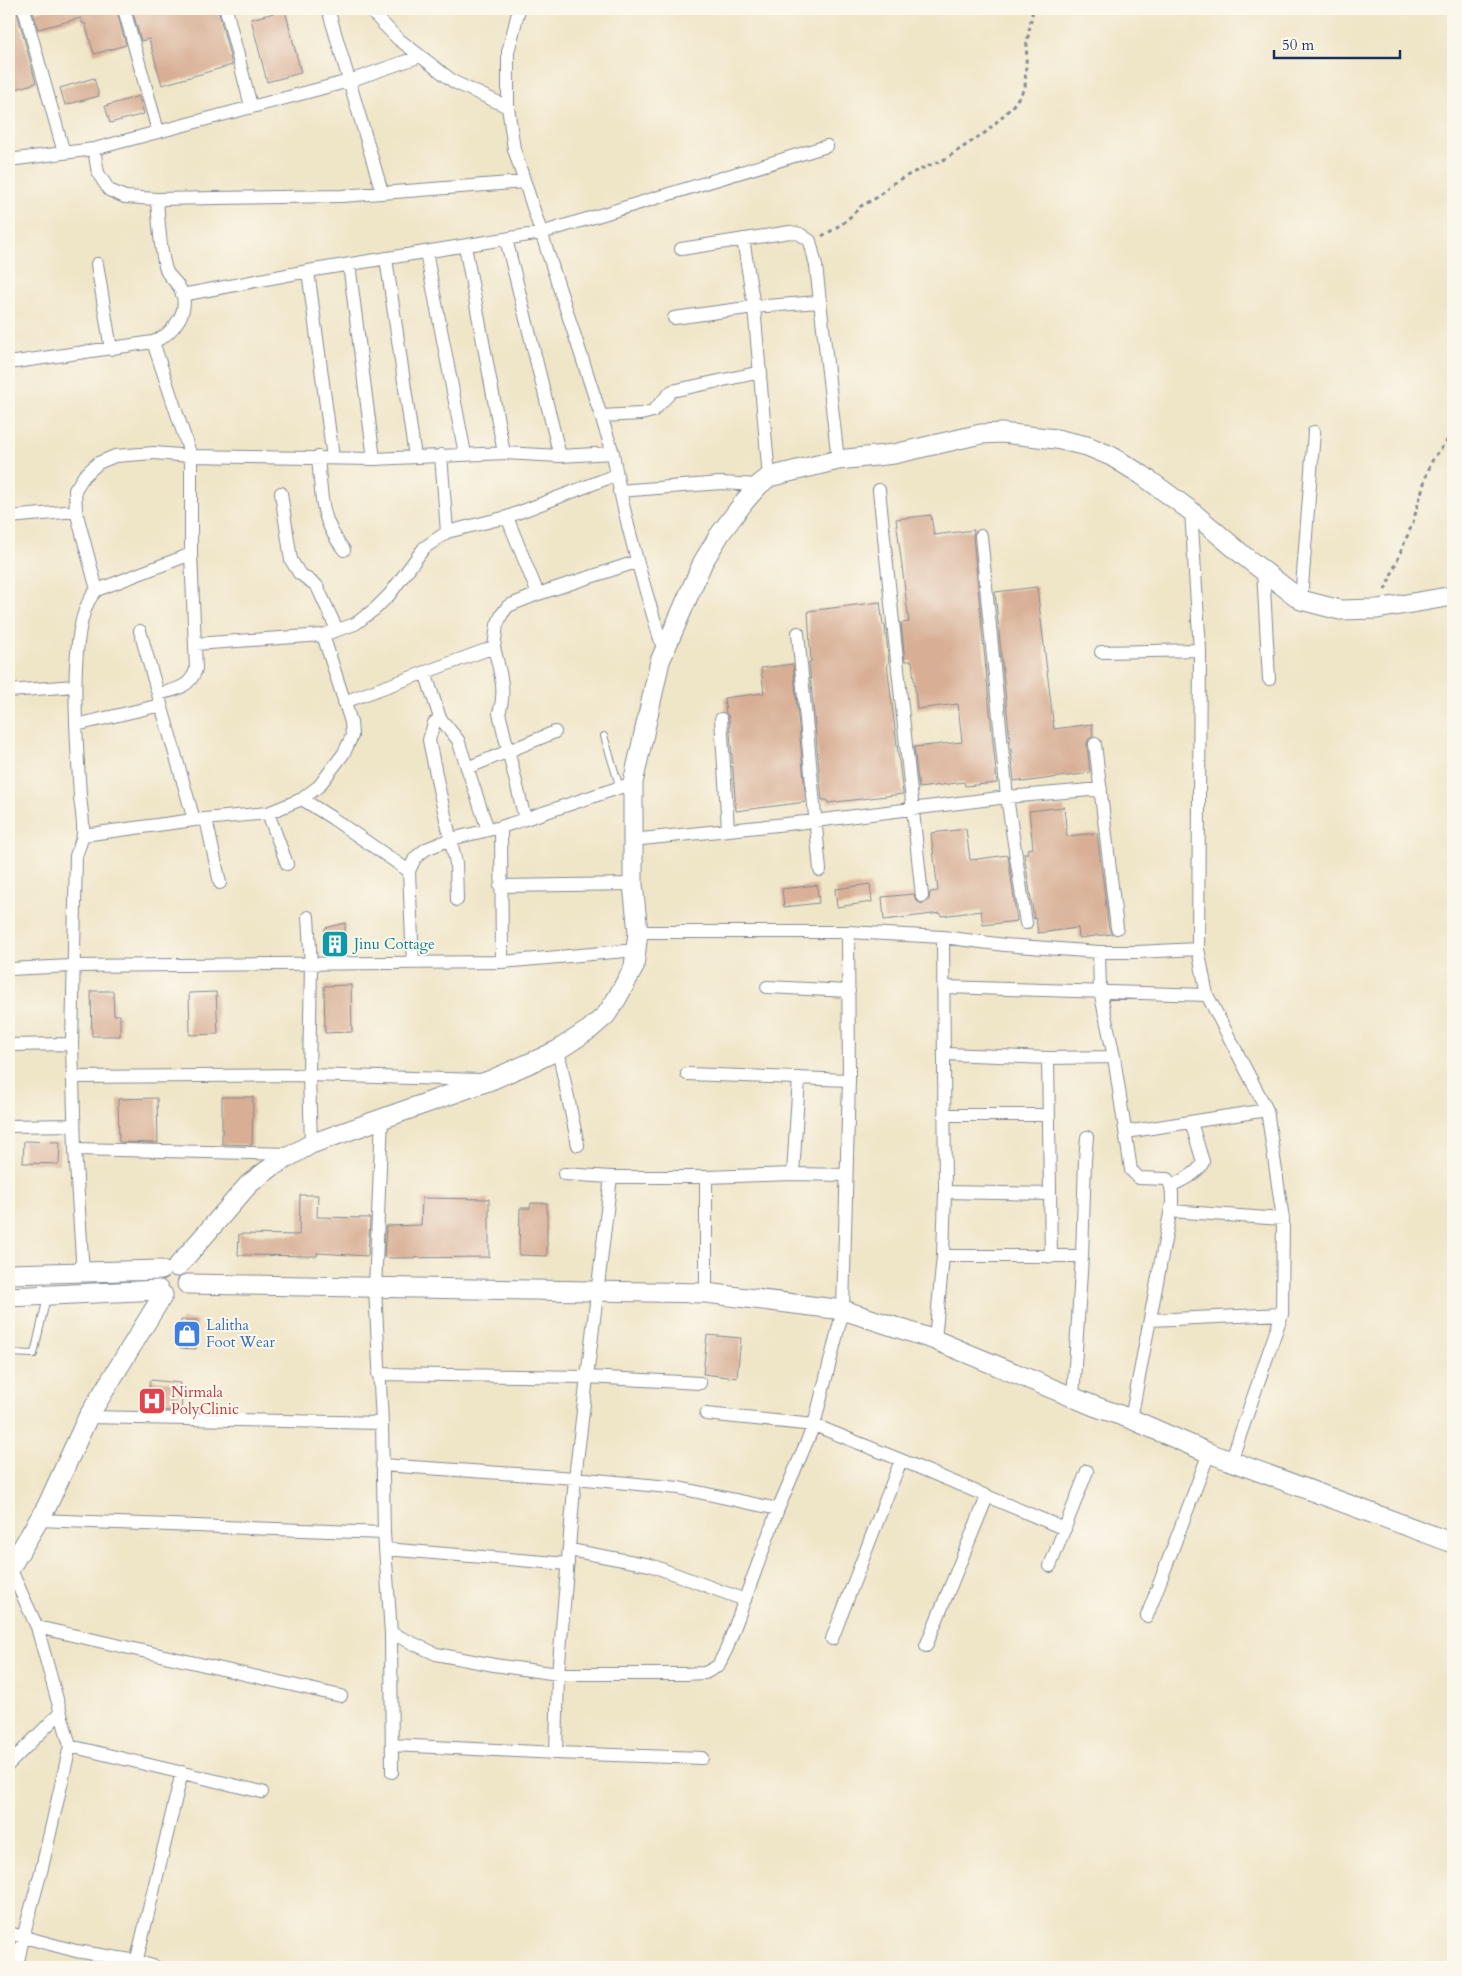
<svg xmlns="http://www.w3.org/2000/svg" width="1462" height="1976" font-family="Cardo,serif">
  <style>
    .building { fill: #d8af95 }
    .lines { fill: none; stroke-linecap: round; stroke-linejoin: round }
    .lane-casing { stroke: #858a92; stroke-width: 8 }
    .street-casing { stroke: #858a92; stroke-width: 14 }
    .secondary-casing { stroke: #858a92; stroke-width: 21 }
    .path { stroke: #858a92; stroke-width: 3; stroke-dasharray: 4 4; stroke-linecap: butt }
    .lane { stroke: #fff; stroke-width: 6 }
    .street { stroke: #fff; stroke-width: 12 }
    .secondary { stroke: #fff; stroke-width: 19 }
    .labels { text-anchor: middle; stroke-width: 4; stroke-linejoin: round; paint-order: stroke }
    .culture-label { font-size: 15px; fill: #0d838f; stroke: #fbf7ec; text-anchor: start }
    .shop-label { font-size: 15px; fill: #366cbe; stroke: #fbf7ec; text-anchor: start }
    .health-label { font-size: 15px; fill: #be3a42; stroke: #fbf7ec; text-anchor: start }
  </style>
  <rect width="100%" height="100%" fill="#fbf7ec"/>
  <filter id="ink" filterUnits="userSpaceOnUse"><feTurbulence type="fractalNoise" baseFrequency=".02" numOctaves="2"/><feDisplacementMap in="SourceGraphic" scale="10" xChannelSelector="R" yChannelSelector="G"/><feConvolveMatrix kernelMatrix="1 2 1 2 8 2 1 2 1" color-interpolation-filters="sRGB"/></filter>
  <filter id="wash" filterUnits="userSpaceOnUse"><feTurbulence type="fractalNoise" baseFrequency=".0096" numOctaves="4" result="noise"/><feDisplacementMap in="SourceGraphic" scale="20" xChannelSelector="R" yChannelSelector="G"/><feGaussianBlur stdDeviation="1.12" result="paint"/><feColorMatrix in="noise" values="0 0 0 0 0 0 0 0 0 0 0 0 0 0 0 0 0 1.4 0 .05"/><feComposite in="paint" operator="in"/></filter>
  <g filter="url(#wash)">
    <rect width="100%" height="100%" fill="#efe5c7"/>
    <g id="blocks">
      <path class="building" d="M9,9h7l20,74 -27,8z
        M45,9h71l10,36 -32,9 -9,-31 -2,1 -2,-6 -43,11 -5,-17z
        M132,9h86l14,56 -70,20 -13,-46 -8,2z
        M285,10l16,63 -34,9 -16,-63z
        M94,78l5,18 -34,9 -5,-17z
        M139,96l5,18 -34,9 -5,-17z
        M931,515l3,20 40,-5 -1,7 24,246 -32,3 -1,-4 -45,6 -5,-41 48,-5 -4,-38 -41,5 -5,-48h-7l-4,-38 8,-1 -13,-103z
        M1037,587l17,142 38,-5 1,12 -5,4 -1,4 3,29 -68,9v-2l-8,1 -19,-189z
        M880,602l3,23h2l4,38 -2,1 16,130 -75,9 -1,-3h-5l-13,-138h2l-3,-51z
        M793,664l13,138 -70,9 -7,-93 -3,-5 -2,-15 40,-5 -3,-25z
        M1064,807l3,29 30,-3 12,96 3,5 -33,4 -1,-10 -40,5 -2,-15 -2,1 -10,-66h4l-1,-4 6,-1 -4,-37z
        M966,829l4,31 38,-5 9,66 -34,4 -2,-14 -40,5v-3l-57,7 -2,-23 32,-3 2,7 7,3 6,-4 1,-8 8,-1 -7,-58z
        M870,884l2,18 -35,5 -2,-18z
        M817,885l2,18 -35,4 -2,-18z
        M345,923l1,32 -22,1 1,-28z
        M351,985l1,47 -27,1 -1,-47z
        M91,991h22l1,24h6v21h-28z
        M216,992l2,42 -28,1 -1,-42z
        M222,1097h31l-1,48 -30,-1z
        M157,1098l1,45 -39,-1 -1,-43z
        M24,1141l36,1 -1,22 -36,-1z
        M300,1195h18l-1,22 53,1 -2,38 -51,-3v3l-79,-1 1,-21 60,1z
        M422,1198l67,1v58l-97,1 -8,-1 2,-31 35,-1z
        M531,1203h16v53l-28,-1 1,-47h10z
        M181,1320h16l-1,29 -16,-1z
        M707,1335l34,3 -4,40 -34,-4z
        M150,1380l30,3 -2,14 4,1 -1,13 -38,-1 1,-15 5,1z"/>
    </g>
  </g>
  <g filter="url(#ink)">
    <use href="#blocks" fill-opacity="0" stroke="#858a92" stroke-width="1"/>
    <g class="lines">
      <g class="lane-casing">
        <path id="lane" d="M604,736l16,52
          M9,1353l25,1 13,-57"/>
      </g>
      <g class="street-casing">
        <path id="street" d="M24,9l40,144
          M124,9l34,122
          M226,9l25,97
          M328,9l54,183
          M369,9l28,29 57,44 54,25
          M519,9l-11,43v55l6,42 99,304c11,68 31,133 51,199
          M94,149l4,24 11,17 16,7 32,2 185,-3 182,-14
          M9,160l85,-11 255,-68 72,-25
          M506,239l54,217
          M743,239l11,68 15,170
          M465,246l39,207
          M681,249l109,-17 10,2 10,7 6,25 22,194
          M426,252l39,202
          M386,258l29,199
          M97,264l14,85
          M349,264l25,195
          M308,271l25,187
          M182,295l126,-24 233,-38 286,-87
          M674,318l80,-11 65,-5
          M153,342l38,114v98l5,115c-5,18 -21,21 -38,25
          M9,363l144,-21c20,-8 40,-33 26,-55 -3,-5 -9,-10 -12,-15 -6,-13 -9,-57 -10,-73
          M601,416l40,-2 12,-3 19,-20 89,-19
          M441,455l6,77
          M318,457c4,39 1,61 26,93
          M879,490l43,406
          M619,491l102,-8 38,2
          M281,493l10,67 8,13 18,13 20,44
          M1191,511l9,139 -2,299 9,46 60,115 16,109 -1,95 -51,147
          M9,517l67,-6
          M507,517l31,77
          M981,536l26,261 19,126
          M1263,570l6,109
          M97,590l-21,-79 -1,-21 9,-14 14,-13 17,-7 39,-3 37,3 183,3 130,-6 56,3 53,-3
          M1301,600l13,-168
          M140,631l54,189
          M798,633l22,237
          M195,644l128,-9 32,-11 20,-15 15,-15 34,-46 23,-16 60,-15 109,-42
          M494,647c5,23 13,43 5,66l26,106
          M1101,652l99,-2
          M425,672l15,46 18,22 30,90
          M9,691l66,-5
          M344,702l150,-55 3,-22 5,-11 6,-8 30,-12 98,-32
          M440,718l-6,5 -5,17 10,49 17,74 1,37
          M721,719l7,110
          M76,725l85,-20
          M1095,744l22,184
          M467,768l88,-36
          M302,799l30,19 77,53
          M268,813l19,51
          M206,819l14,64
          M501,827l1,135
          M83,835l111,-15 74,-7 34,-14 17,-13 25,-33 8,-17 -1,-14 -28,-87
          M632,840l183,-19 192,-24 94,-8
          M500,886l133,-2
          M308,917l3,48 -2,110 2,69
          M638,932h210l95,5 62,8 94,7h38l61,-3
          M1099,952l1,39 14,66 17,113 8,8 28,1c6,6 5,16 5,24l-41,216
          M413,963l-4,-92 6,-13 11,-9 25,-10 50,-12 132,-44
          M9,969l63,-3 430,-4 134,-12
          M767,987l82,4
          M944,987l263,8
          M9,1045l63,-1
          M558,1050l20,95
          M945,1054l103,4 66,-1
          M1048,1058l3,199
          M687,1074l162,6
          M74,1077l235,-2 172,5
          M945,1115h104
          M382,1118l-7,170 7,135 2,110 7,100 1,139
          M9,1126l65,-1
          M1126,1132l141,-22
          M75,1149l218,5
          M564,1174l47,3h95
          M793,1174l6,-96
          M611,1177l-36,301 -17,196 -2,79 146,5
          M1171,1186c11,-6 27,-12 32,-24l-12,-40
          M945,1192l105,2
          M1171,1211l112,8
          M943,1256h139l3,-96 2,-23
          M83,1273l-8,-124 -3,-105 4,-188c2,-7 6,-15 7,-22 1,-12 -2,-26 -3,-38 -2,-43 -16,-177 17,-206l94,-36
          M706,1293v-116l87,-3 53,1
          M1150,1320l132,-6
          M935,1340l8,-84 2,-64 -2,-255
          M378,1374l209,3 113,6
          M1073,1397l9,-141
          M706,1414l108,11 87,35 164,69
          M88,1417l294,6
          M382,1465l193,13 104,10 99,21
          M38,1520l346,13
          M385,1549l183,15
          M570,1550l80,15 95,35
          M1050,1566l37,-95
          M10,1568l27,59 33,119 -28,122 -19,69 -6,30
          M1147,1616l62,-163
          M37,1627l304,69
          M391,1633l45,21 58,11 64,9h126l21,-1 13,-7 9,-18 51,-139 36,-84 29,-115 6,-230 -1,-148
          M832,1639l69,-179
          M926,1646l61,-149
          M392,1745l164,8
          M70,1746l192,46
          M9,1764l51,-51
          M9,1933l67,18 61,10 18,6
          M135,1967l47,-195"/>
      </g>
      <g class="secondary-casing">
        <path id="secondary" d="M177,1267l72,-83 24,-18 38,-22 180,-64 46,-20 21,-10 32,-21 16,-14 10,-15 18,-33 4,-35 -5,-48v-101l27,-122 43,-99 17,-28 24,-32 15,-17 10,-8 69,-17 56,-6 87,-20 21,-1 54,6 31,7 24,10 31,19 49,36 53,45 57,44 39,10 37,-1 76,-13
          M9,1274l152,-4
          M187,1284l519,9 137,17 92,30 159,66 37,13 78,34 244,90
          M9,1297l150,-7
          M9,1570l38,-64 41,-89 75,-122"/>
      </g>
      <path class="path" d="M822,236l9,-5 15,-10 15,-15 15,-8 16,-14 20,-11 33,-14 41,-27 26,-25 13,-19 2,-46 6,-33
        M1385,590l28,-68 14,-49 6,-14 20,-26"/>
      <use href="#lane" class="lane"/>
      <use href="#street" class="street"/>
      <use href="#secondary" class="secondary"/>
    </g>
  </g>
  <defs>
    <g id="building-square" transform="scale(1.4375)"><rect x="-9" y="-9" width="18" height="18" rx="4" fill="#0f9aa8" stroke="#fbf7ec"/><path d="M-4-6H4V6H1V3H-1V6H-4ZM-2.5-4.3h1.7v1.8h-1.7ZM.8-4.3h1.7v1.8H.8ZM-2.5-1h1.7V.8h-1.7ZM.8-1h1.7V.8H.8Z" fill="#fff"/></g>
    <g id="shop-square" transform="scale(1.4375)"><rect x="-9" y="-9" width="18" height="18" rx="4" fill="#3f7fe0" stroke="#fbf7ec"/><path d="M-5-2.5h2.3a2.7 3.5 0 0 1 5.4 0H5L5.5 6h-11ZM-1.5-2.5h3a1.5 2.3 0 0 0-3 0Z" fill="#fff"/></g>
    <g id="hospital-square" transform="scale(1.4375)"><rect x="-9" y="-9" width="18" height="18" rx="4" fill="#e0444e" stroke="#fbf7ec"/><path d="M-5-5h3v3.5h4V-5h3V5h-3V1.5h-4V5h-3Z" fill="#fff"/></g>
  </defs>
  <g fill-rule="evenodd">
    <use href="#building-square" x="335" y="944"/>
    <use href="#shop-square" x="187" y="1334"/>
    <use href="#hospital-square" x="152" y="1401"/>
  </g>
  <g class="labels">
    <g class="culture-label">
      <text x="354" y="949">Jinu Cottage</text>
    </g>
    <g class="shop-label">
      <text x="206" y="1330">Lalitha<tspan x="206" dy="17">Foot Wear</tspan></text>
    </g>
    <g class="health-label">
      <text x="171" y="1397">Nirmala<tspan x="171" dy="17">PolyClinic</tspan></text>
    </g>
  </g>
  <rect width="1462" height="1976" fill="none" stroke="#fbf7ec" stroke-width="30"/>
  <path d="M1274 50v8h126v-8" fill="none" stroke="#1b2f5e" stroke-width="2.5"/>
  <text x="1282" y="50" font-size="15" fill="#1b2f5e" stroke="#fbf7ec" stroke-width="4" paint-order="stroke">50 m</text>
</svg>
